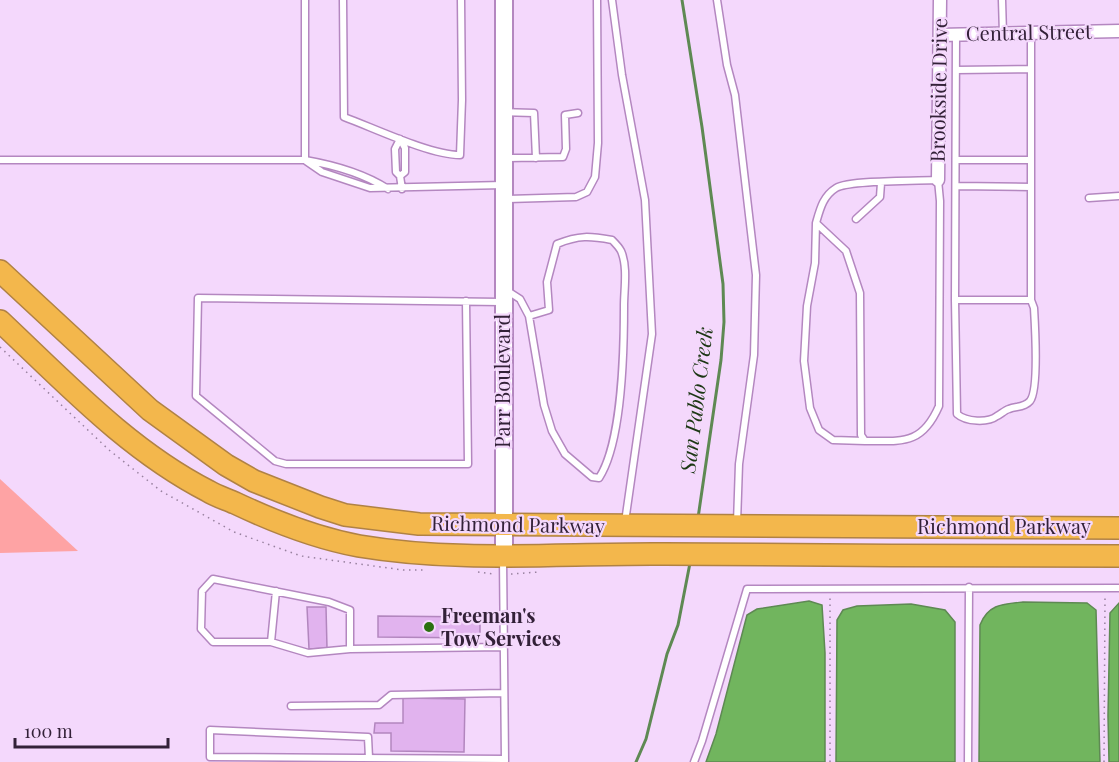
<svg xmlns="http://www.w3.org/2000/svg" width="1119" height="762" font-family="'Playfair Display',serif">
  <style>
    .green { fill: #fea3a4 }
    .water { fill: #71b55e; stroke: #5e8953; stroke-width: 1.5 }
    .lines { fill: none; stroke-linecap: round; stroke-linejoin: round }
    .stream { stroke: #5e8953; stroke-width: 3 }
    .building { fill: #e1b3ee; stroke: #b286be; stroke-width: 1.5 }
    .lane-casing { stroke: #b487c0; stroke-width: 9 }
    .street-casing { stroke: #b487c0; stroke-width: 15 }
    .secondary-casing { stroke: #b487c0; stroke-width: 20 }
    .highway-casing { stroke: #b08245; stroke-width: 24 }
    .path { stroke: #98819f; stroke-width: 1.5; stroke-dasharray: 1.5 4.5; stroke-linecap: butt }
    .lane { stroke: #fff; stroke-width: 6 }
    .street { stroke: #fff; stroke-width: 12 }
    .secondary { stroke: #fff; stroke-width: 16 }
    .highway { stroke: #f3b74c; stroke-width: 21 }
    .poi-dot { fill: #2a700f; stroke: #f4d8fc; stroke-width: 2 }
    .labels { text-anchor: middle; stroke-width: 4.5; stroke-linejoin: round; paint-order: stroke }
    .street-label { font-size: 20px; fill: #332138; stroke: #f4d8fc }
    .poi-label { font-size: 20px; font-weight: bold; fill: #332138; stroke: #f4d8fc; text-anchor: start }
    .water-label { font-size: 21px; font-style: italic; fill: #1c3714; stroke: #f4d8fc }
  </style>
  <rect width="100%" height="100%" fill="#f4d8fc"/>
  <path class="green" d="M0,479l78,72 -78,2z"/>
  <path class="water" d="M809,601l13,4 3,48v109h-119l10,-28 31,-119 10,-6z
    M1023,602l64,1 9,7 4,152h-121l1,-137c8,-21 23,-21 43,-23z
    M1119,603v159h-10l-1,-46 2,-103z
    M911,604l34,6 10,12v140h-119l1,-142 6,-10 14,-4z"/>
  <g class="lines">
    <path class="stream" d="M682,0l20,127 21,157 1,38 -3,38 -23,158
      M636,762l10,-23 21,-85 11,-29 12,-62"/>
  </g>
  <path class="building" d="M307,607h19l1,41 -18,1z
    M378,616l102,1v21l-102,-1z
    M403,698l62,1 -1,53 -73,-1v-18h-17l1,-10h28z"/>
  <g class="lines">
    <g class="lane-casing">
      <path id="lane" d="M343,0l1,117c30,11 86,38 116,38l2,-55 -1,-100
        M612,0l10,75 23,125 7,134 -27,188
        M717,0l10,65 8,30 21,180 -2,80 -15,109 -2,59
        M1002,0l1,34
        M956,35l-1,265h76v-267
        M956,70l75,-1
        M504,112l30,1 2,45
        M400,139l-5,10 1,23 4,4 2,13
        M400,139l5,9v24l-5,4
        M504,158l59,-1 3,-8 -1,-34 13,-2
        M0,160h305c29,5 58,13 83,29
        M305,160v-160
        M956,160h75
        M306,161l16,11 48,16 133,-3
        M938,180l2,21 -1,205c-17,39 -36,35 -74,35l-4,-6 -1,-142 -14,-42 -30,-28c4,-14 7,-27 20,-35 13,-8 82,-7 102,-8z
        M956,186l75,1
        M1089,198l30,-2
        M504,199l72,-2 11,-5 8,-15 3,-34 -1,-143
        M856,219l24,-22 1,-14
        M816,223l-1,40 -8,43 -3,55 6,47 9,22 14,10 32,1
        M506,290l14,9 9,17 15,89 8,26 13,23 27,23 7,1c23,-35 25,-129 25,-172 0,-17 4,-39 -3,-55 -2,-4 -6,-8 -9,-11 -22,-4 -33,-5 -55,4l-10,38 2,28 -20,6
        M955,300l2,114c9,8 31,9 40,2 4,-2 8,-6 12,-7 7,-3 15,-1 21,-8 9,-11 5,-76 4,-93l-3,-8
        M466,301l2,163h-182l-11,-3 -79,-65 2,-98 303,4
        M503,559l2,202
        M271,642l5,-51
        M350,649v-39l-21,-8 -116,-23 -11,12 -1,38 12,13h58l37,11 42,-4 154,-2
        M291,706l88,-1 12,-10 113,-2
        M369,758l-1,-21 -158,-7v27l295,2
        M694,762l8,-21 45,-152 372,-1
        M968,762l1,-175"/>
    </g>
    <g class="street-casing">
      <path id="street" d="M940,35l179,-4
        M938,180l2,-180"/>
    </g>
    <g class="secondary-casing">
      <path id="secondary" d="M504,558v-558"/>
    </g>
    <g class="highway-casing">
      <path id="highway" d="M0,271l150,139 76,55 28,16 66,26 25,8 74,9 700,4
        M0,321c65,61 128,129 208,170 8,5 18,8 27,12 40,19 81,35 124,43 101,17 203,7 305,8 152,2 303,1 455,2"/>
    </g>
    <path class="path" d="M0,347l109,103 52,41 73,41 67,24 102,14h23
      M478,572l16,2
      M511,574l28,-2
      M830,762v-164
      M1104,762l1,-164"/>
    <use href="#lane" class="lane"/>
    <use href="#street" class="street"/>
    <use href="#secondary" class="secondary"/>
    <use href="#highway" class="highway"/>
  </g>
  <circle class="poi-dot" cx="429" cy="627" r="6"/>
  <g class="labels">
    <g class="street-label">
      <text transform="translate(1029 33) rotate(-1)" y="7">Central Street</text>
      <text transform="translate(939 90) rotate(-89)" y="7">Brookside Drive</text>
      <text transform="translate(503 381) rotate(-90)" y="7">Parr Boulevard</text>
      <text transform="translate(518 525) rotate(1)" y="7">Richmond Parkway</text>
      <text x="1004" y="534">Richmond Parkway</text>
    </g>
    <g class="poi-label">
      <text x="441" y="623">Freeman's<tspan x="441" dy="23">Tow Services</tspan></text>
    </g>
    <g class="water-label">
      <text transform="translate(697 400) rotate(-83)" y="7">San Pablo Creek</text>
    </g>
  </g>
  <path d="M15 738v9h153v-9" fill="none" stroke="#332138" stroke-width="3"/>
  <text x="24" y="738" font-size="18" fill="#332138" stroke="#f4d8fc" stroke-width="4.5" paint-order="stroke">100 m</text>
</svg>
